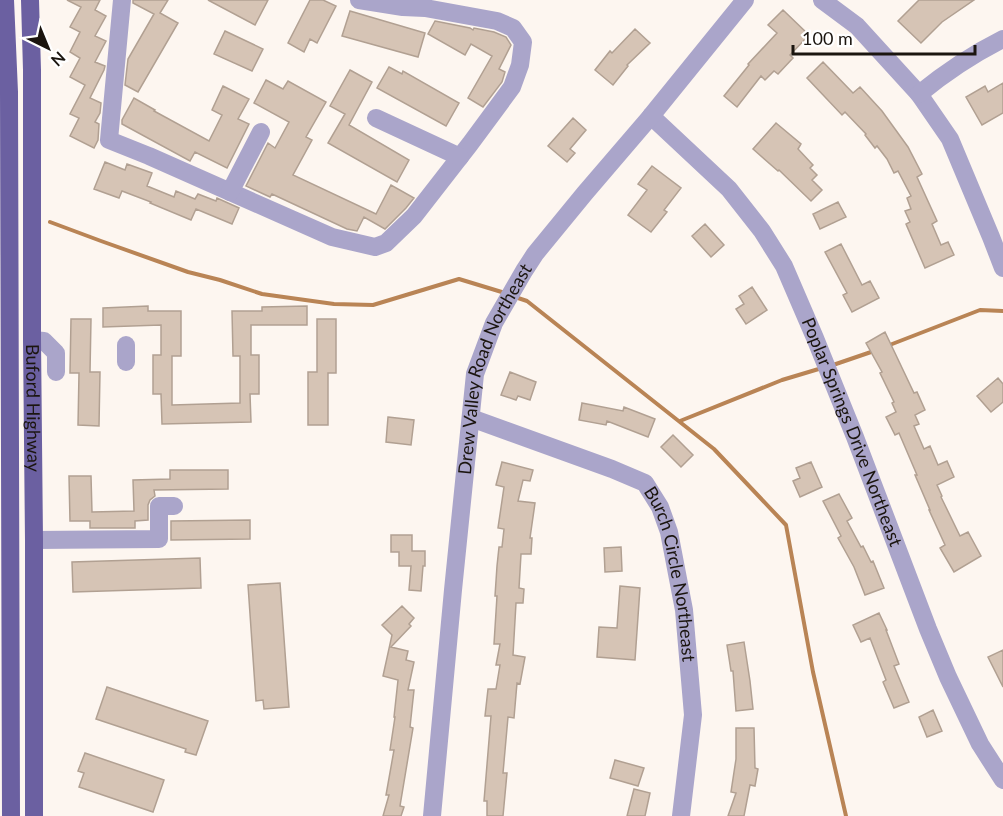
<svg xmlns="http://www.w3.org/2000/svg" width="1003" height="816" font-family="Lato,sans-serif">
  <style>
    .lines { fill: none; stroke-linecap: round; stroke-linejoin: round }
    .stream { stroke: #b98455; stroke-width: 4 }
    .building { fill: #d6c4b5; stroke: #b1a092; stroke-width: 1.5 }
    .minor { stroke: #aaa5ca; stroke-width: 18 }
    .major { stroke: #6b60a1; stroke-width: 18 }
    .labels { text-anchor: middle; stroke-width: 4.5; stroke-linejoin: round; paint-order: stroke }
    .street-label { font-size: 18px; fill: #1b150f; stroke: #fff }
  </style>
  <rect width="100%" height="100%" fill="#fdf6f0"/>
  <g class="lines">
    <path class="stream" d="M50,222l51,19 87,31 32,8 42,14 72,10 39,1 86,-26 46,14
      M515,297l12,4 187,148 72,76 27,147 33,144
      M887,346l93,-36 23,1
      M833,365l41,-14
      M680,421l102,-41 40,-12"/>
  </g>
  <path class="building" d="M67,0h33l-5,10 11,6 -11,20 11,5 -11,21 10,4 -1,4 -14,28 11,5 -1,10 -5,9 4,2 -1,16 -4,8 -24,-12 9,-18 -9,-4 15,-29 -15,-8 10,-19 -10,-6 10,-20 -10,-5 11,-20z
    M133,0h35l-8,13 18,10 -40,69 -13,-7 3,-26 26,-45 -21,-11z
    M208,0h60l-13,25z
    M310,0h13l13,6 -19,37 -7,-4 -6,13 -16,-9z
    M919,0h55l-32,22 -21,21 -23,-22z
    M783,10l26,25 -19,20 3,3 -15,16 -4,-3 -9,9 -4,-4 -24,31 -13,-11 25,-31 -1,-1 29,-31 -9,-8z
    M350,11l75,22 -7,24 -76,-21z
    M435,21l35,7 3,2 1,-2 20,4 12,5 5,8 -12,24 6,3 -3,10 -19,25 -15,-9 24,-42 -21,-12 -6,11 -37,-21z
    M635,29l15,14 -23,22 1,1 -15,19 -18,-15 15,-19 2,2z
    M225,31l38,18 -11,22 -38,-17z
    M823,62l30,31 7,-6 22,24 26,36 14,27 -5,3 20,44 -5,3 9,21 7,-3 6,13 -29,13 -19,-44 4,-2 -5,-11 6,-2 -4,-11 4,-2 -13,-25 -4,2 -7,-14 -10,-13 -2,2 -10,-13 1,-1 -21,-22 -3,3 -35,-37z
    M389,67l13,7 1,-3 56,32 -13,23 -69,-38z
    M350,70l22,12 -23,43 60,35 -12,22 -69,-39 17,-29 -15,-8z
    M266,80l17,9 5,-8 38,21 -20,35 6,3 -19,35 83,39 15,-29 23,13 -8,10 -21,21 -21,-12 -7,14 -10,-2 -75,-35 -2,3 -24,-11 22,-43 7,5 14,-26 -35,-19z
    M1003,83v30l-21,12 -16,-28 19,-11 3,6z
    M223,86l26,13 -11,20 11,5 -22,44 -32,-16 -5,9 -68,-37v-4l12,-22 21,12 -1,1 55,30 13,-26 -10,-5z
    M573,118l13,12 -16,19 5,4 -8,9 -19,-16z
    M776,123l25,21 -3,5 15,16 -3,3 7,7 -5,5 10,10 -11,11 -32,-31 -1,1 -25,-22z
    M105,162l20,8 2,-6 25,9 -5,13 27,11 2,-6 19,8 3,-5 18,7 1,-3 22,10 -7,16 -36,-15 -5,11 -41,-17 1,-1 -29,-11 -3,7 -25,-9z
    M652,166l29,22 -17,22 3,2 -16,20 -23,-17 19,-25 -9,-6z
    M838,202l8,15 -26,12 -7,-15z
    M705,224l19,21 -13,12 -19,-21z
    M841,244l21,41 8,-4 9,17 -27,14 -9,-17 4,-2 -22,-41z
    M752,287l15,23 -21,14 -10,-15 8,-5 -5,-8z
    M148,306v5h33v45h-9v49l68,-2v-47h-7l-1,-45h30v-4l45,-1v19h-56v30h8v39h-9l1,28 -89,2 -1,-30h-8v-39h8v-30l-58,2v-19z
    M71,319h20l-1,53h10l-1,54 -21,-1 1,-52h-9z
    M317,319h19v54h-8v52h-20v-53h9z
    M885,332l29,61 3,-1 8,18 -10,5 4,9 -5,2 10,23 6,-3 8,19 9,-4 7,16 -17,8 5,11 -1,1 19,39 8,-4 13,24 -27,16 -14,-24 5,-3 -16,-35h1l-15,-35h2l-18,-42 -4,2 -9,-18 10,-5 -4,-9 2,-1 -14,-29 2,-1 -16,-29z
    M510,372l26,10 -6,18 -12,-4 -2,4 -15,-5z
    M998,378l5,6v18l-12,10 -14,-16z
    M582,403l41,8 1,-4 31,12 -7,18 -41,-16 -1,4 -27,-5z
    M388,417l26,3 -3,25 -25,-3z
    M673,435l20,20 -12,12 -20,-20z
    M502,462l31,8 -3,11 -7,-1 -5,21 17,2 -5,35h2l-1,16h-10l-2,34 5,1 -1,14h-7l-3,52 12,2 -5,27 -3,-1 -3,35 -6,-1 -5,56h4l-4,43h-16v-15h-3l7,-85h-6l3,-27h8l4,-24h-4l4,-21h-6l3,-48h-2l2,-30 2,-19h3l2,-18 -6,-1 6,-41 -8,-2z
    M811,462l11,25 -22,10 -7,-16 7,-3 -4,-10z
    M170,470h58v19l-74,1 1,6 -5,4 -2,5v15l-13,1v7h-45v-7h-20l-1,-45h22l1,36 42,-1 -1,-31 37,-1z
    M839,494l13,24 -5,3 14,26 2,-1 8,16 2,-1 11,27 -19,7 -11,-28 -16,-29 3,-2 -18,-35z
    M250,520v19l-79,1v-19z
    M391,535h21v16h13v15h-2l-2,25 -12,-1 2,-24h-12v-14h-8z
    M621,547l1,24 -17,1 -1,-24z
    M200,558l1,30 -128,4 -1,-30z
    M280,583l9,124 -25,2 -1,-9 -7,1 -8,-116z
    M620,586l20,2 -5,72 -38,-3 2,-30 18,1z
    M402,606l12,12 -5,6 2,2 -20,21 17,4 -2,9 8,2 -6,28h6l-4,37 3,1 -13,78 4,1 -3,9h-18l6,-21h-3l8,-45h-4l5,-33h-1l4,-37 -15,-4 9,-41 -10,-10z
    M879,613l8,17h-1l13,34 -5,2 15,36 -15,6 -11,-26 3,-2 -16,-42 -9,4 -8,-17z
    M744,642l6,39 3,28 -17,2 -3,-40h-2l-4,-26z
    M1003,650v37l-15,-30z
    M107,687l101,34 -12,34 -11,-3 1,-3 -90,-30z
    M933,710l9,21 -15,6 -8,-20z
    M736,728h18l1,40 3,1 -3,17 -5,-1 -6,31h-16l8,-23 -5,-1 5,-33z
    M85,753l79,27 -11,32 -74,-25 5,-14 -6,-2z
    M615,760l29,8 -6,18 -28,-8z
    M634,789l16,4 -5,23h-18z"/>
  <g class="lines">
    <g class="minor">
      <path d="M122,0l-13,140 40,16 183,81 43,10 11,-4 28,-27 56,-72 42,-57 8,-22 3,-23 -10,-14 -16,-7 -72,-13 -22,-1 -44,-7"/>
      <path d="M822,0l35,26 62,68 31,45 41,98 12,31"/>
      <path d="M919,94c27,-22 54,-40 84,-55"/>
      <path id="s1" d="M651,116l78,73 33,42 22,35 31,72 40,99 73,192 20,48 32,67 23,36"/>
      <path d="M376,118l84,39"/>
      <path d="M230,192l31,-60"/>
      <path d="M32,340l12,1 12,12v19"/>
      <path d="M126,345v17"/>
      <path id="s2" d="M471,418l141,51 33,14 15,24 9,25 15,78 9,105 -12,101"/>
      <path d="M34,540l125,-1v-33h15"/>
      <path id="s3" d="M432,816l21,-226 22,-216 19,-51 30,-52 11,-17 50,-61 66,-77 94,-116"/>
    </g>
    <g class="major">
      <path d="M5,0l4,92 2,724"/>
      <path id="s4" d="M30,0l2,70v270l2,200v276"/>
    </g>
  </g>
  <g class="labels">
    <g class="street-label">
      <text dy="6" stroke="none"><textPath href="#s3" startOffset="454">Drew Valley Road Northeast</textPath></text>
      <text dy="6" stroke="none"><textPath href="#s4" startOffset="408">Buford Highway</textPath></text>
      <text dy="6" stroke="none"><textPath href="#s1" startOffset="381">Poplar Springs Drive Northeast</textPath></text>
      <text dy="6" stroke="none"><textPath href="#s2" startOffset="282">Burch Circle Northeast</textPath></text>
    </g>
  </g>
  <g transform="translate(48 48) rotate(137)" stroke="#ffffff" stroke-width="4.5" paint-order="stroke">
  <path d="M0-4.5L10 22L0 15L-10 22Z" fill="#1b150f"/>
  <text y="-9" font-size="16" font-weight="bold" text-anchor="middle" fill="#1b150f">N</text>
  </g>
  <path d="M793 45v9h182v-9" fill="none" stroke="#1b150f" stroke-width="3"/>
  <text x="802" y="45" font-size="18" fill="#1b150f" stroke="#ffffff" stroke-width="4.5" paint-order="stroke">100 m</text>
</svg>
